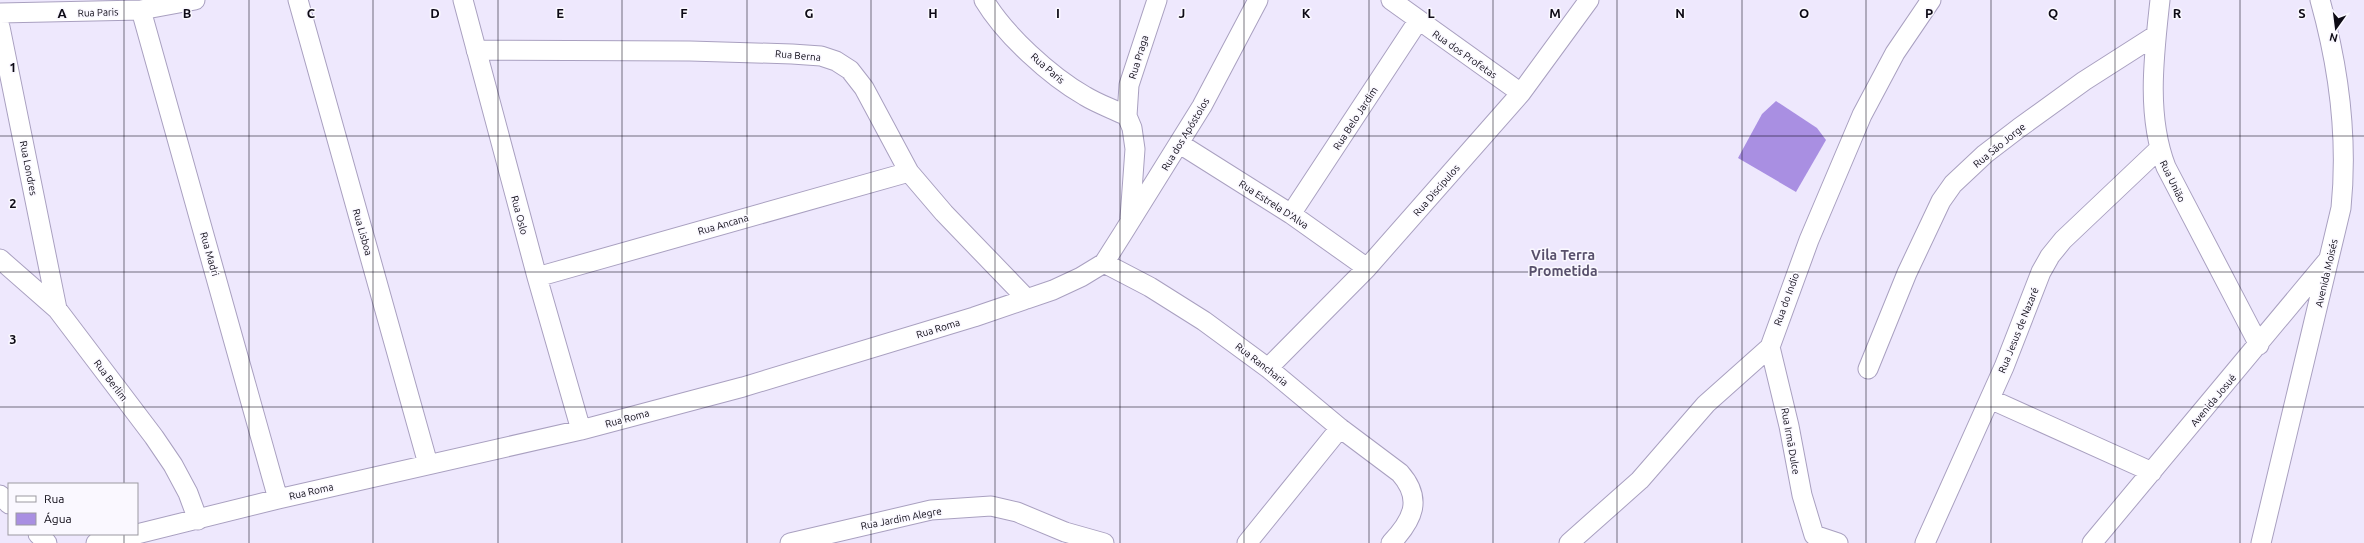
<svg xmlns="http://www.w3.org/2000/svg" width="2364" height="543" font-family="Ubuntu,sans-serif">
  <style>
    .water { fill: #a98fe2 }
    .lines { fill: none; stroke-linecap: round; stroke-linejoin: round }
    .street-casing { stroke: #a9a0c0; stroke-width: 21 }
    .street { stroke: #fff; stroke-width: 19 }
    .grid { fill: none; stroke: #0d0a15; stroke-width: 1; stroke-opacity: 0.55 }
    .labels { text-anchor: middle; stroke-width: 3; stroke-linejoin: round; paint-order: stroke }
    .street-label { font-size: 10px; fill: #0d0a15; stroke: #faf8ff }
    .district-label { font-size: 14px; font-weight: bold; fill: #58506c; stroke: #faf8ff }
    .grid-label { font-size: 13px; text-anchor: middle; font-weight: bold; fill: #0d0a15; stroke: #faf8ff; stroke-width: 3; stroke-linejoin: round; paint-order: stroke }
  </style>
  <rect width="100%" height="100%" fill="#eee8fd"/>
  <path class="water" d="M1776,101l41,27 9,12 -30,52 -58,-34 24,-44z"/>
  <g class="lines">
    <g class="street-casing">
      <path id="street" d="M298,0l130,464
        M463,0l74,277 44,153
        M984,0c21,35 66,76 101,96 13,8 28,13 42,20
        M1391,0l130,93
        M2160,0c-6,55 -14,115 6,167l93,178
        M141,10l137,489
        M0,13l141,-3 54,-10
        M0,27l57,282
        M476,50l214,1 102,3 29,2 15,5 14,9 14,18 45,84 35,41 83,86
        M1180,144l111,70 76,54
        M1291,214l127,-193
        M1130,218l5,-69 -3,-21 -5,-12 2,-31 28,-85
        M0,259l57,50 97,128 19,28 15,28 10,27
        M1104,263l46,24 54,34 64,47 72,60 60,45c23,26 13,47 -9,70
        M537,277l372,-105
        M1770,347l19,79 13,69 12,40
        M1268,368l99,-100 154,-175 68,-93
        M1868,369l39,-96 34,-72 12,-17 32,-30 34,-26 65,-47 72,-46
        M1990,399l162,73
        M0,495l9,9
        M38,534l9,9
        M137,534l141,-35 303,-69 162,-43 231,-70 79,-27 28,-13 23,-14 19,-30 79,-127 56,-106
        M1814,535l24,8
        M96,543l39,-9
        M790,543l141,-33 60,-4 26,6 48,20 39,11
        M1247,543l93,-115
        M1569,543l71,-63 66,-76 64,-57 39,-107 53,-125 33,-62 36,-53
        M1925,543l79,-176 37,-95 9,-16 13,-16 96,-91
        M2092,543l236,-283
        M2261,543l80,-335c7,-70 -2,-140 -21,-208"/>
    </g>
    <use href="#street" class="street"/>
  </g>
  <path class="grid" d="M124,0v484M249,0v543M373,0v543M498,0v543M622,0v543M747,0v543M871,0v543M995,0v543M1120,0v543M1244,0v543M1369,0v543M1493,0v543M1617,0v543M1742,0v543M1866,0v543M1991,0v543M2115,0v543M2240,0v543M0,136h2364M0,272h2364M0,407h2364M124,534v9"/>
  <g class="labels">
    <g class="street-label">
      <text transform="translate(98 12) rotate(-2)" y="4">Rua Paris</text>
      <text transform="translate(1465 54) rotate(35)" y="4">Rua dos Profetas</text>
      <text transform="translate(798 55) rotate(5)" y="4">Rua Berna</text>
      <text transform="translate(1138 57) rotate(-73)" y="4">Rua Praga</text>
      <text transform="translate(1048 68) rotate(41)" y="4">Rua Paris</text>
      <text transform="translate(1355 118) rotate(-57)" y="4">Rua Belo Jardim</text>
      <text transform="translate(1185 134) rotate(-59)" y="4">Rua dos Apóstolos</text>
      <text transform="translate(1999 145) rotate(-39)" y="4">Rua São Jorge</text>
      <text transform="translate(29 168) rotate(79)" y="4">Rua Londres</text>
      <text transform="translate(2173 181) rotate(64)" y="4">Rua União</text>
      <text transform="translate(1436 190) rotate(-49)" y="4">Rua Discipulos</text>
      <text transform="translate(1274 204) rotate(33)" y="4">Rua Estrela D'Alva</text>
      <text transform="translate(520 215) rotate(75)" y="4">Rua Oslo</text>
      <text transform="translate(723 224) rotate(-16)" y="4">Rua Ancana</text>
      <text transform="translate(363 232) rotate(74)" y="4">Rua Lisboa</text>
      <text transform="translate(210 254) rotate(74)" y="4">Rua Madri</text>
      <text transform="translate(2326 273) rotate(-77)" y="4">Avenida Moisés</text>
      <text transform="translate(1786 299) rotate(-70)" y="4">Rua do Indio</text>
      <text transform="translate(938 328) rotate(-17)" y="4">Rua Roma</text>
      <text transform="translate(2018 330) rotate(-68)" y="4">Rua Jesus de Nazaré</text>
      <text transform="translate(1262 364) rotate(38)" y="4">Rua Rancharia</text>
      <text transform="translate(111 380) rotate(53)" y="4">Rua Berlim</text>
      <text transform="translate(2213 400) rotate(-50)" y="4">Avenida Josué</text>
      <text transform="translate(627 418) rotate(-15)" y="4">Rua Roma</text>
      <text transform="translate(1791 441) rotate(80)" y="4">Rua Irmã Dulce</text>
      <text transform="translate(311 491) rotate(-13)" y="4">Rua Roma</text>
      <text transform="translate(901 518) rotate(-11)" y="4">Rua Jardim Alegre</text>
    </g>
    <g class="district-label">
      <text x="1563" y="260">Vila Terra<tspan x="1563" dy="16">Prometida</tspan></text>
    </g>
  </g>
  <g class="grid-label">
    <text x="62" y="18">A</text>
    <text x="187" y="18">B</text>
    <text x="311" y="18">C</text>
    <text x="435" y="18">D</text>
    <text x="560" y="18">E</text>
    <text x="684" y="18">F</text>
    <text x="809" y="18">G</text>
    <text x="933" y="18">H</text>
    <text x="1058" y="18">I</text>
    <text x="1182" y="18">J</text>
    <text x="1306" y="18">K</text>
    <text x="1431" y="18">L</text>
    <text x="1555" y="18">M</text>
    <text x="1680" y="18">N</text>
    <text x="1804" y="18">O</text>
    <text x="1929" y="18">P</text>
    <text x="2053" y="18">Q</text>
    <text x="2177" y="18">R</text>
    <text x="2302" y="18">S</text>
    <text x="13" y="72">1</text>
    <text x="13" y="208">2</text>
    <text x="13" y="344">3</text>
  </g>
  <rect x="8" y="483" width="130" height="52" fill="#faf8ff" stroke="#9b99a1"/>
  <rect x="16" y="496" width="20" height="6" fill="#ffffff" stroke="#9b99a1"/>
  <text x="44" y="503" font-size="12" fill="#0d0a15">Rua</text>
  <rect x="16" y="513" width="20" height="12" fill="#a98fe2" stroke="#9b99a1"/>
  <text x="44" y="523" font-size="12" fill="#0d0a15">Água</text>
  <g transform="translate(2336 28) rotate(194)" stroke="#faf8ff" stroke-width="3" paint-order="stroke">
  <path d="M0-3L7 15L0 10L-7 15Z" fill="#0d0a15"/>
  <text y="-6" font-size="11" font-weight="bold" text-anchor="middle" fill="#0d0a15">N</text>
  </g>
</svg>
